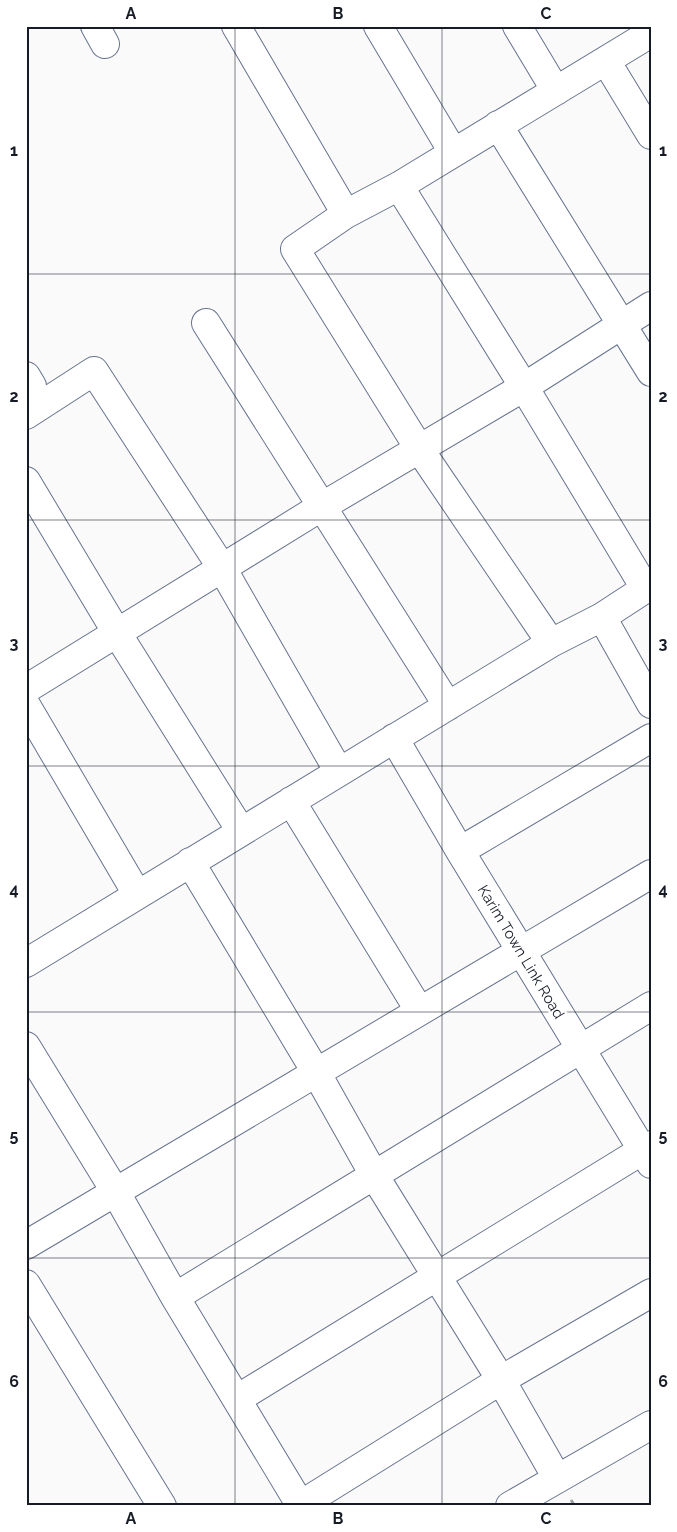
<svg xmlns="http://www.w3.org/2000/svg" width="677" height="1532" font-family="Raleway,sans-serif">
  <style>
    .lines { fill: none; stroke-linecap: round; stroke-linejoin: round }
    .minor-casing { stroke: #67738e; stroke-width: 30 }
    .path { stroke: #9ea0a5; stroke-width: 3; stroke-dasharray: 4 4; stroke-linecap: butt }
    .minor { stroke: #fff; stroke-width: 28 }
    .grid { fill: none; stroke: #161b26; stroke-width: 1; stroke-opacity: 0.55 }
    .labels { text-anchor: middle; stroke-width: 5; stroke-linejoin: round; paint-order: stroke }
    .street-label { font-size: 15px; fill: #161b26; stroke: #fff }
    .neatline { fill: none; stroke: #161b26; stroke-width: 2 }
    .grid-label { font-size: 16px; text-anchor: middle; font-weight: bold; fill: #161b26 }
  </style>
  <rect width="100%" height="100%" fill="#fafafa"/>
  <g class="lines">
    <g class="minor-casing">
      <path id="minor" d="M95,26l10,18
        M236,26l110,188
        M378,26l75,126
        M517,26l39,65
        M606,61l45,74
        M498,125l153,247
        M399,186l125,201 121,201
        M206,323l242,383
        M26,376l6,10
        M26,415l68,-44 128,197 117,204
        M26,481l91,152 124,198
        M602,617l49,87
        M551,643l-131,-193 -125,-201 51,-35 53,-28 252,-153
        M26,689l295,-182 203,-120 127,-81
        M26,705l111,189
        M394,738l66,113 191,313
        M291,801l128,209
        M460,851l191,-113
        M190,862l126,210 58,103 127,205 56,98
        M26,963l525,-320 51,-26 49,-32
        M26,1046l89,145 60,106 126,209
        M26,1245l625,-371
        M26,1284l136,222
        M175,1297l476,-291
        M237,1399l414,-254
        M299,1506l202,-126 150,-87
        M510,1506l141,-81"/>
    </g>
    <path class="path" d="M571,1500l4,6"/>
    <use href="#minor" class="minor"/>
  </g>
  <path class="grid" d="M235,26v1480M442,26v1480M26,274h625M26,520h625M26,766h625M26,1012h625M26,1258h625"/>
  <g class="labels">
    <g class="street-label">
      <text transform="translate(521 952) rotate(59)" y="5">Karim Town Link Road</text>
    </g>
  </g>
  <rect width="677" height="1532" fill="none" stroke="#ffffff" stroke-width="55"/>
  <rect x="28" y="28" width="622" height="1476" class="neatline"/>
  <g class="grid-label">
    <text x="131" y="19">A</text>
    <text x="338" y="19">B</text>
    <text x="546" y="19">C</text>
    <text x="14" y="156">1</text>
    <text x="663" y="156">1</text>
    <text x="14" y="402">2</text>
    <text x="663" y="402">2</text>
    <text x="14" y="649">3</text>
    <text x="663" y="649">3</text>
    <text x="14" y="895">4</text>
    <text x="663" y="895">4</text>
    <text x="14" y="1141">5</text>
    <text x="663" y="1141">5</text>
    <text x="14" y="1387">6</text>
    <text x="663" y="1387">6</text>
    <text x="131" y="1524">A</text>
    <text x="338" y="1524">B</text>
    <text x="546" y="1524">C</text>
  </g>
</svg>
